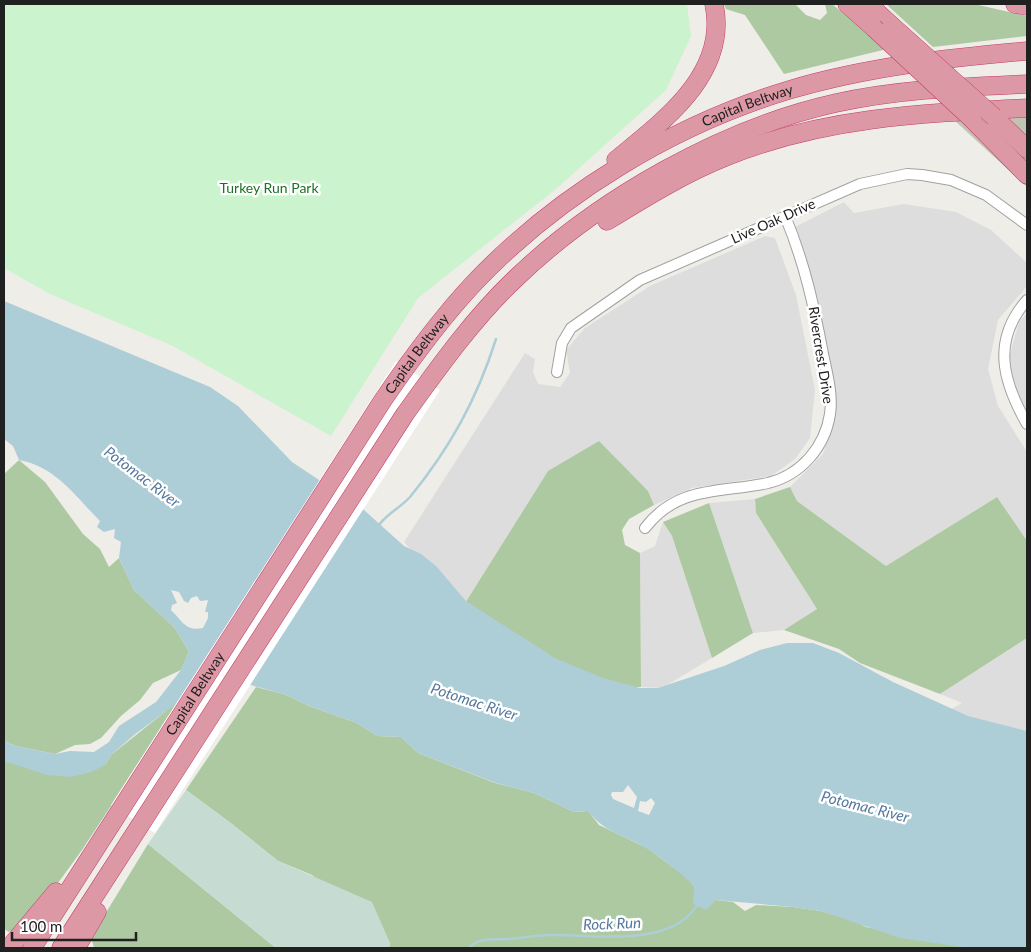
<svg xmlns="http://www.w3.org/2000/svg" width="1031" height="952" font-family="Lato,sans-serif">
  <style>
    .residential { fill: #dedddd }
    .construction { fill: #c3c3b4 }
    .forest { fill: #adc9a1 }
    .wetland { fill: #c6dbd2 }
    .park { fill: #caf3ce }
    .water { fill: #adcdd7; fill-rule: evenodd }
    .pier { fill: #fff }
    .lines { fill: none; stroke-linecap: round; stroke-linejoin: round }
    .stream { stroke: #adcdd7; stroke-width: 2.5 }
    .street-casing { stroke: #a1a1a1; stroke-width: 12 }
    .highway-casing { stroke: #c53c6a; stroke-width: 19 }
    .street { stroke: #fff; stroke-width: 10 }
    .highway { stroke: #dc99a5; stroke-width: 18 }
    .highway-bridge-casing { stroke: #c53c6a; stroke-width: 19; stroke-linecap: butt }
    .highway-bridge { stroke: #dc99a5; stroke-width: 18 }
    .labels { text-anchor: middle; stroke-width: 5; stroke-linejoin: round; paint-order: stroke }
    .street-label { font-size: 14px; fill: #202020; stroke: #fff }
    .park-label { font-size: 14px; fill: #1a7222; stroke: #fff }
    .water-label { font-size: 15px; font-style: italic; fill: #54789d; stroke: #fff }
  </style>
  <rect width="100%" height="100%" fill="#efede7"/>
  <path class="residential" d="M844,202l10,11 50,-9 52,8 35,18 36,33v23l-29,34 -10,49 10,37 29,46 -1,90 -29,-45 -111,69 -89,-65 -7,-14 33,-33 13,-43 -17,-100 -24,-84z
    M765,236l10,2 21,57 19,95 -5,48 -15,21 -24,17 -79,12 -38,17 -6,-14 -100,-20 -86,137 -58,-66 121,-189 10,6 -2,13 5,12 22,3 10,-14 -4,-23 19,-22 65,-42z
    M1027,313v102l-12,-19 -7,-35 11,-39z
    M755,499l1,14 61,96 -33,21 -31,3 -44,-130z
    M663,522l9,14 40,122 -50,30 -21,-1 -1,-134 15,-7z
    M1027,638v100l-86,-23 21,-12 -22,-9z"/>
  <path class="construction" d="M1027,115v72l-73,-67z"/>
  <path class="forest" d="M724,4h71l11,11 14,5 7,-7 -2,-9h7l55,45 -103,25 -39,-59 -19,-6z
    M886,4h88l53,12v20l-94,11z
    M599,441l49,50 6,14 -25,14 -7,11 3,15 15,8 1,134h-25l-45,-13 -109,-66 86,-137z
    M19,460l26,22 38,52 17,15 9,18 10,-9 15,32 41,38 14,24 -8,18 -28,13 -13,17 -19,16 -20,22 -11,6 -15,1 -20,9 -39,-8 -12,-5v-267z
    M790,487l7,14 89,65 111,-69 30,44v97l-87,56 -80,-31 -21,-14 -55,-19 33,-21 -61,-96 -1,-14z
    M709,503l44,130 -41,25 -40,-122 -9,-14z
    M256,687l28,7 25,12 48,17 20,13 24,1 17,16 77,30 39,10 40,19 14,-1 11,14 48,23 39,29 8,9 22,14 17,2 12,9 11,-6 37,2 28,4 33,10 12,6 103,21h-580l1,-5 -78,-68 -34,-14 -46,-37 -46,-34z
    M181,699l-99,151 -51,70 -22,12 -5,-3v-168l15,3 86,1 6,-10z
    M148,844l128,104h-182l-3,-11z"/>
  <path class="wetland" d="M186,790l46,34 46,37 94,41 18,41 -1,5h-113l-128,-104z"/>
  <path class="park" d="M4,4h683l4,32 -25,54 -110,99 -138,109 -87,138 -158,-90 -123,-52 -46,-26z"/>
  <path class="water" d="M4,301l206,86 28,19 54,56 72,48 40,36 17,8 15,12 30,35 89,57 48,20 37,10h18l66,-22 36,-16 27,-7h26l26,10 54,29 75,34 59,15v217h-58l-69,-10 -79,-27 -28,-4 -77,-7 -10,10 -13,-6 1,-18c-9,-10 -36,-31 -48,-38 -23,-14 -41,-15 -58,-37l-14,1 -40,-19 -38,-10 -78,-30 -17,-16 -24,-1 -20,-13 -48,-17 -25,-12 -37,-10 -50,4 -63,47 -23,20 -6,10 -14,7 -20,5 -24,-2 -43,-14v-20l12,5 39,8 15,-3 24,1 15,-10 10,-16 37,-24 25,-32 8,-18 -14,-24 -41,-38 -15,-32 2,-16 -7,-4 1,-9 -11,3 -7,-5 3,-6c-24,-24 -45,-55 -81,-61l-6,-14 -9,-7zM171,590l8,2 5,9 4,2 3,-5 6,-2 3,5 8,-1 -3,12h3v6l-5,10c-18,4 -21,-8 -32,-18l1,-5 5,-2zM628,785l9,12 -3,11 -21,-9 -2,-4 1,-3h11zM651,798l4,5 -6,12 -11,-4 2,-10 6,1z"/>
  <path class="pier" d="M396,361l44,29 -285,443 -44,-28z"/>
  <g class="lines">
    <path class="stream" d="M379,525c9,-12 21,-17 31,-28 40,-49 67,-98 86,-158
      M469,948c8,-11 26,-8 39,-9 14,-1 29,-4 43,-4 42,-1 123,14 147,-32"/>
    <g class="street-casing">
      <path id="street" d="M1027,300c-36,41 -24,82 0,124
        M557,372l5,-29 9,-15 69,-48 220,-96 47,-10 15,1 29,5 35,15 41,30
        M645,528c33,-43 76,-35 123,-45 33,-8 57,-36 62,-69 3,-19 -3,-41 -7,-60 -9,-48 -19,-93 -38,-138"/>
    </g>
    <g class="highway-casing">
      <g id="highway">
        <path d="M847,4l27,24"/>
        <path d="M868,4l24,22"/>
        <path d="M1015,4l12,2"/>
        <path d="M994,117l33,32"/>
        <path d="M972,119l55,56"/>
        <path d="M616,160c47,-39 113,-86 98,-156"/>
        <path d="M607,221c39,-24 78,-48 121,-65 96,-39 197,-43 299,-48"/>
        <path d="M9,948l47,-56"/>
        <path id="s1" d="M32,948l351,-548c28,-41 58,-82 92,-118 84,-88 198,-157 314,-192 77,-23 158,-32 238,-39"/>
        <path d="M61,948l344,-534c34,-47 68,-95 110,-135 83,-80 208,-151 321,-176 63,-14 127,-16 191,-19"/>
        <path d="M76,948l21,-36"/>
      </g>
    </g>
    <use href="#street" class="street"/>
    <use href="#highway" class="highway"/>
    <g class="highway-bridge-casing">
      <path id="highway-bridge" d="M892,26l102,91
        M874,28l98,91"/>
    </g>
    <use href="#highway-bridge" class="highway-bridge"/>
  </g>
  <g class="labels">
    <g class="street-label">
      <text dy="5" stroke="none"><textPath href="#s1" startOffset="1128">Capital Beltway</textPath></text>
      <text transform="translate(773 221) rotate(-24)" y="5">Live Oak Drive</text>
      <text dy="5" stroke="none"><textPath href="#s1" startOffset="708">Capital Beltway</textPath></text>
      <text transform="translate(821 355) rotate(81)" y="5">Rivercrest Drive</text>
      <text dy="5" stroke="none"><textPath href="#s1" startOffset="302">Capital Beltway</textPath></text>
    </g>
    <g class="park-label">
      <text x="269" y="193">Turkey Run Park</text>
    </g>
    <g class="water-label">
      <text transform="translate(142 477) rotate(37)" y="5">Potomac River</text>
      <text transform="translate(474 702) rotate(18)" y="5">Potomac River</text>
      <text transform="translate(865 807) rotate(14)" y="5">Potomac River</text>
      <text transform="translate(612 924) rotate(-2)" y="5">Rock Run</text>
    </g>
  </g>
  <rect width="1031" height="952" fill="none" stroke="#202020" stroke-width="10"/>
  <path d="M12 932v8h124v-8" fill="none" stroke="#202020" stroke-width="2.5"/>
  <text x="20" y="932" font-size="15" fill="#202020" stroke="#ffffff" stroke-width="4" paint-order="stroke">100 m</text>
</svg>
